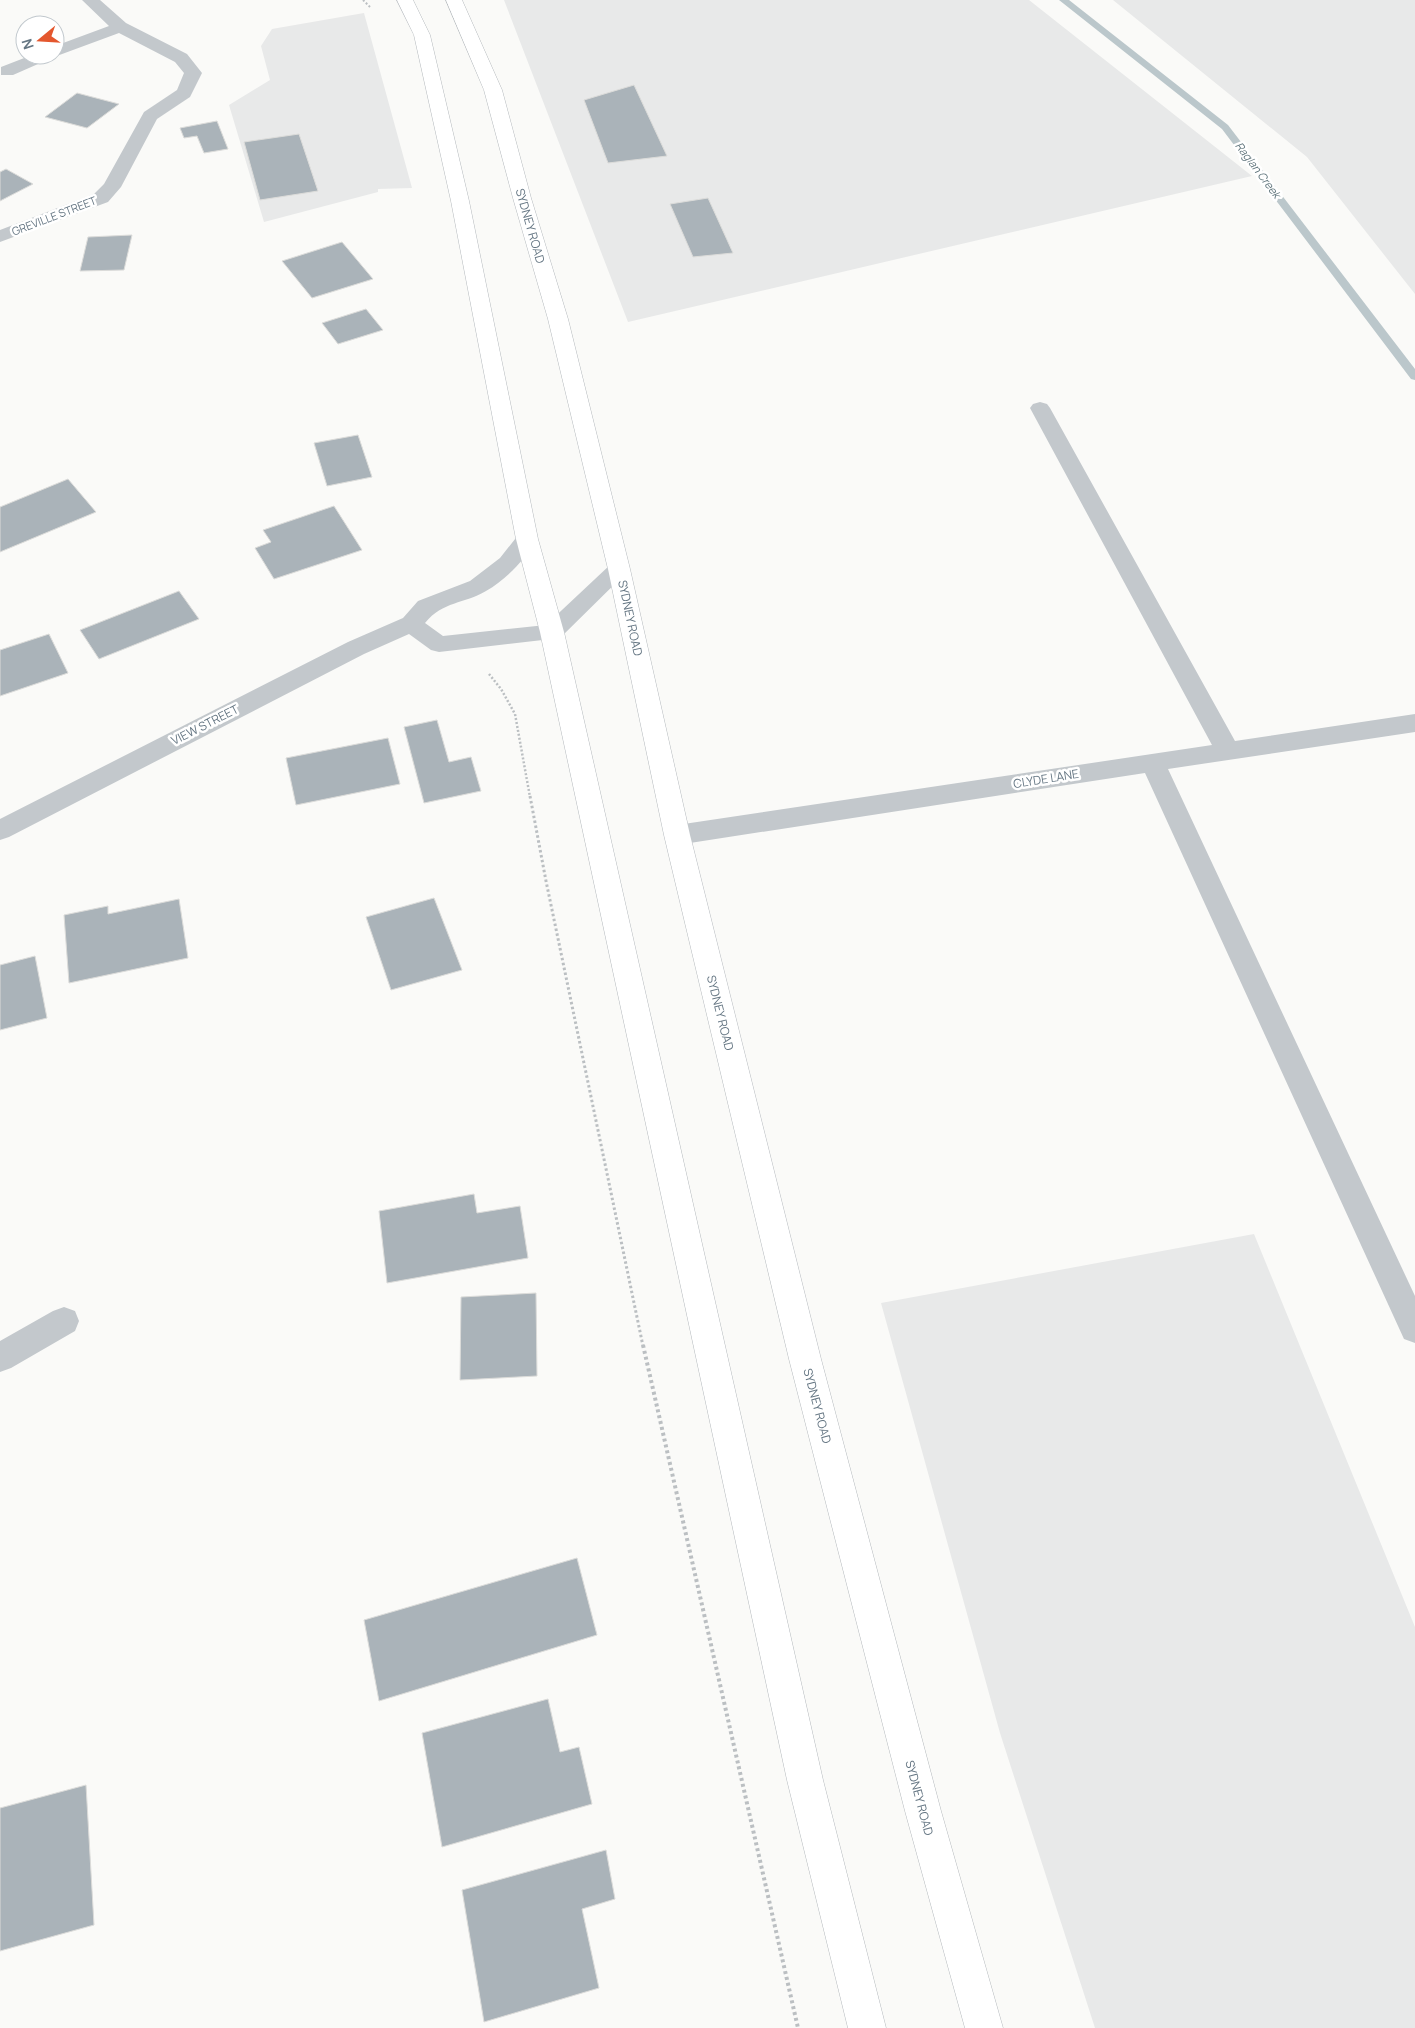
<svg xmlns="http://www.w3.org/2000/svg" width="1415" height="2028" font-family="Manrope,sans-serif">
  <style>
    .built { fill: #e8e9e9 }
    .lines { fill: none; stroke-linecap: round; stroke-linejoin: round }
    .stream { fill: #bbc7cb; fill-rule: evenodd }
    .building { fill: #aab3b9; stroke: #dcdcda }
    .highway-casing { stroke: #b4b9bd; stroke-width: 1 }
    .path-far3 { stroke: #bbbfc2; stroke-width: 2; stroke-dasharray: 2 2; stroke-linecap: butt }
    .path-far2 { stroke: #bbbfc2; stroke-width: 2.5; stroke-dasharray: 2 2; stroke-linecap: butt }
    .path-far1 { stroke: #bbbfc2; stroke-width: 3; stroke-dasharray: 2.5 2.5; stroke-linecap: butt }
    .path { stroke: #bbbfc2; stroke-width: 4; stroke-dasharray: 3 3; stroke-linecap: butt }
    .lane { fill: #c3c8cc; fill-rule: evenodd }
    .street { fill: #c3c8cc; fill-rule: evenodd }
    .highway { fill: #fff; fill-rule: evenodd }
    .labels { text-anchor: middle; stroke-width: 5; stroke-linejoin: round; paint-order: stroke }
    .far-water-label { font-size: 11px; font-style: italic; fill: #60757c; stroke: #fff }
    .far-street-label { font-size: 11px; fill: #657683; stroke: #fff }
    .street-label { font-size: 12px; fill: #657683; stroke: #fff }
  </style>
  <rect width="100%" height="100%" fill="#fafaf8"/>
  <path class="built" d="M504,0h525l223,176 -624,146z
    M1113,0h302v294l-108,-137z
    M364,13l48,175 -34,1v3l-114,30 -35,-117 41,-25 -9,-34 11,-17z
    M1254,1234l161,393v401h-320l-95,-295 -119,-430z"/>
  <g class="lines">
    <path class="stream" d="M1059,0h10l159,125 187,244v11l-4,-1 -189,-250z"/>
  </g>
  <path class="building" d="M634,85l33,71 -59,7 -24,-63z
    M77,93l42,11 -32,24 -42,-11z
    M217,121l11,28 -24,4 -7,-17 -13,2 -4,-10z
    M299,134l19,57 -58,9 -16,-58z
    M6,169l27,15 -33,17v-29z
    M708,198l25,55 -40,4 -23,-53z
    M132,235l-8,35 -44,1 8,-34z
    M342,242l31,37 -61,19 -30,-37z
    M366,309l17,21 -45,14 -16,-21z
    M358,435l14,42 -45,9 -13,-43z
    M68,479l28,33 -96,40v-45z
    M334,506l28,44 -88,29 -19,-31 16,-6 -8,-12z
    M179,591l20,28 -100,40 -19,-29z
    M49,634l19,39 -68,23v-46z
    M437,720l12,42 22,-5 10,34 -57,12 -20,-76z
    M388,738l12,46 -104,21 -10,-47z
    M434,898l28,72 -71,20 -25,-73z
    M179,899l9,59 -119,25 -5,-68 44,-9v8z
    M35,956l12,62 -47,12v-65z
    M474,1194l3,19 43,-7 8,52 -141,25 -8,-72z
    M536,1293l1,83 -77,4 1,-83z
    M577,1558l20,77 -218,66 -15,-81z
    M548,1699l12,53 19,-5 13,57 -150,43 -20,-114z
    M86,1785l8,140 -94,26v-143z
    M606,1850l9,49 -33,10 17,79 -115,34 -22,-132z"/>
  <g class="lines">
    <g class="highway-casing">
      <path id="highway" d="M397,0h16l17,35 39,166 69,338 26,93 259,1148 63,248h-38l-61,-248 -247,-1148 -24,-93 -65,-338 -37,-166z
        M446,0h16l40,90 29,108 37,121 62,250 60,266 131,524 120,452 62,217h-38l-60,-217 -116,-452 -125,-524 -56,-266 -60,-250 -35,-121 -29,-108z"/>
    </g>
    <path class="path-far3" d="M363,0l7,7"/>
    <path class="path-far2" d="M489,674l12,15 14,25 15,83"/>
    <path class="path-far1" d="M530,796l16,85 97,465"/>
    <path class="path" d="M643,1345l155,683"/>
    <path class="lane" d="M1040,402l7,2 3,4 185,333 180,-27v18l-247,37 247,527v47l-11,-4 -259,-566 -468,72 -9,-3 -4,-7 4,-7 9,-3 535,-80 -182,-337 3,-4z"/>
    <path class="street" d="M82,0h18l26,23 61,31 15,19 -12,24 -33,22 -36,68 -13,15 -108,40v-12l94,-36 10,-10 40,-72 33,-22 7,-17 -9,-11 -56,-29 -65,24 -41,18h-12v-8l31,-12h23v-9l54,-20z
      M527,532l8,2 3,5c-13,20 -31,40 -52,52 -22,13 -43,10 -61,32l18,13 103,-11 65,-61 8,-2 8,2 3,5 -70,69 -121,14 -8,-2 -22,-16 -45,20 -355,183 -9,3v-21l348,-177 55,-24 15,-17 52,-20 30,-23 19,-24z
      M64,1307l11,4 4,10 -4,10 -64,37 -11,4v-31l53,-30z"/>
    <use href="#highway" class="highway"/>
  </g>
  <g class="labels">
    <g class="far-water-label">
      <text transform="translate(1258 170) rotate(53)" y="4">Raglan Creek</text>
    </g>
    <g class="far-street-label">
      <text transform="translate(54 216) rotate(-21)" y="4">GREVILLE STREET</text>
    </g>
    <g class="street-label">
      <text transform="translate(530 226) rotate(74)" y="4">SYDNEY ROAD</text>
      <text transform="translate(630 618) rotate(78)" y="4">SYDNEY ROAD</text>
      <text transform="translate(205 725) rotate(-27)" y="4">VIEW STREET</text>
      <text transform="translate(1046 779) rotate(-9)" y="4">CLYDE LANE</text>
      <text transform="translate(720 1013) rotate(76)" y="4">SYDNEY ROAD</text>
      <text transform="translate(817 1406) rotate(75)" y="4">SYDNEY ROAD</text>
      <text transform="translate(919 1798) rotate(75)" y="4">SYDNEY ROAD</text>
    </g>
  </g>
  <g transform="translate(40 40) rotate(252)"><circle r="24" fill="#ffffff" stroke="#c1c8cd"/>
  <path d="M0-4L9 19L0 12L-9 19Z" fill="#e4572e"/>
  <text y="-8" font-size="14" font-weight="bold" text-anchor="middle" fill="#657683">N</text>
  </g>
</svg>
